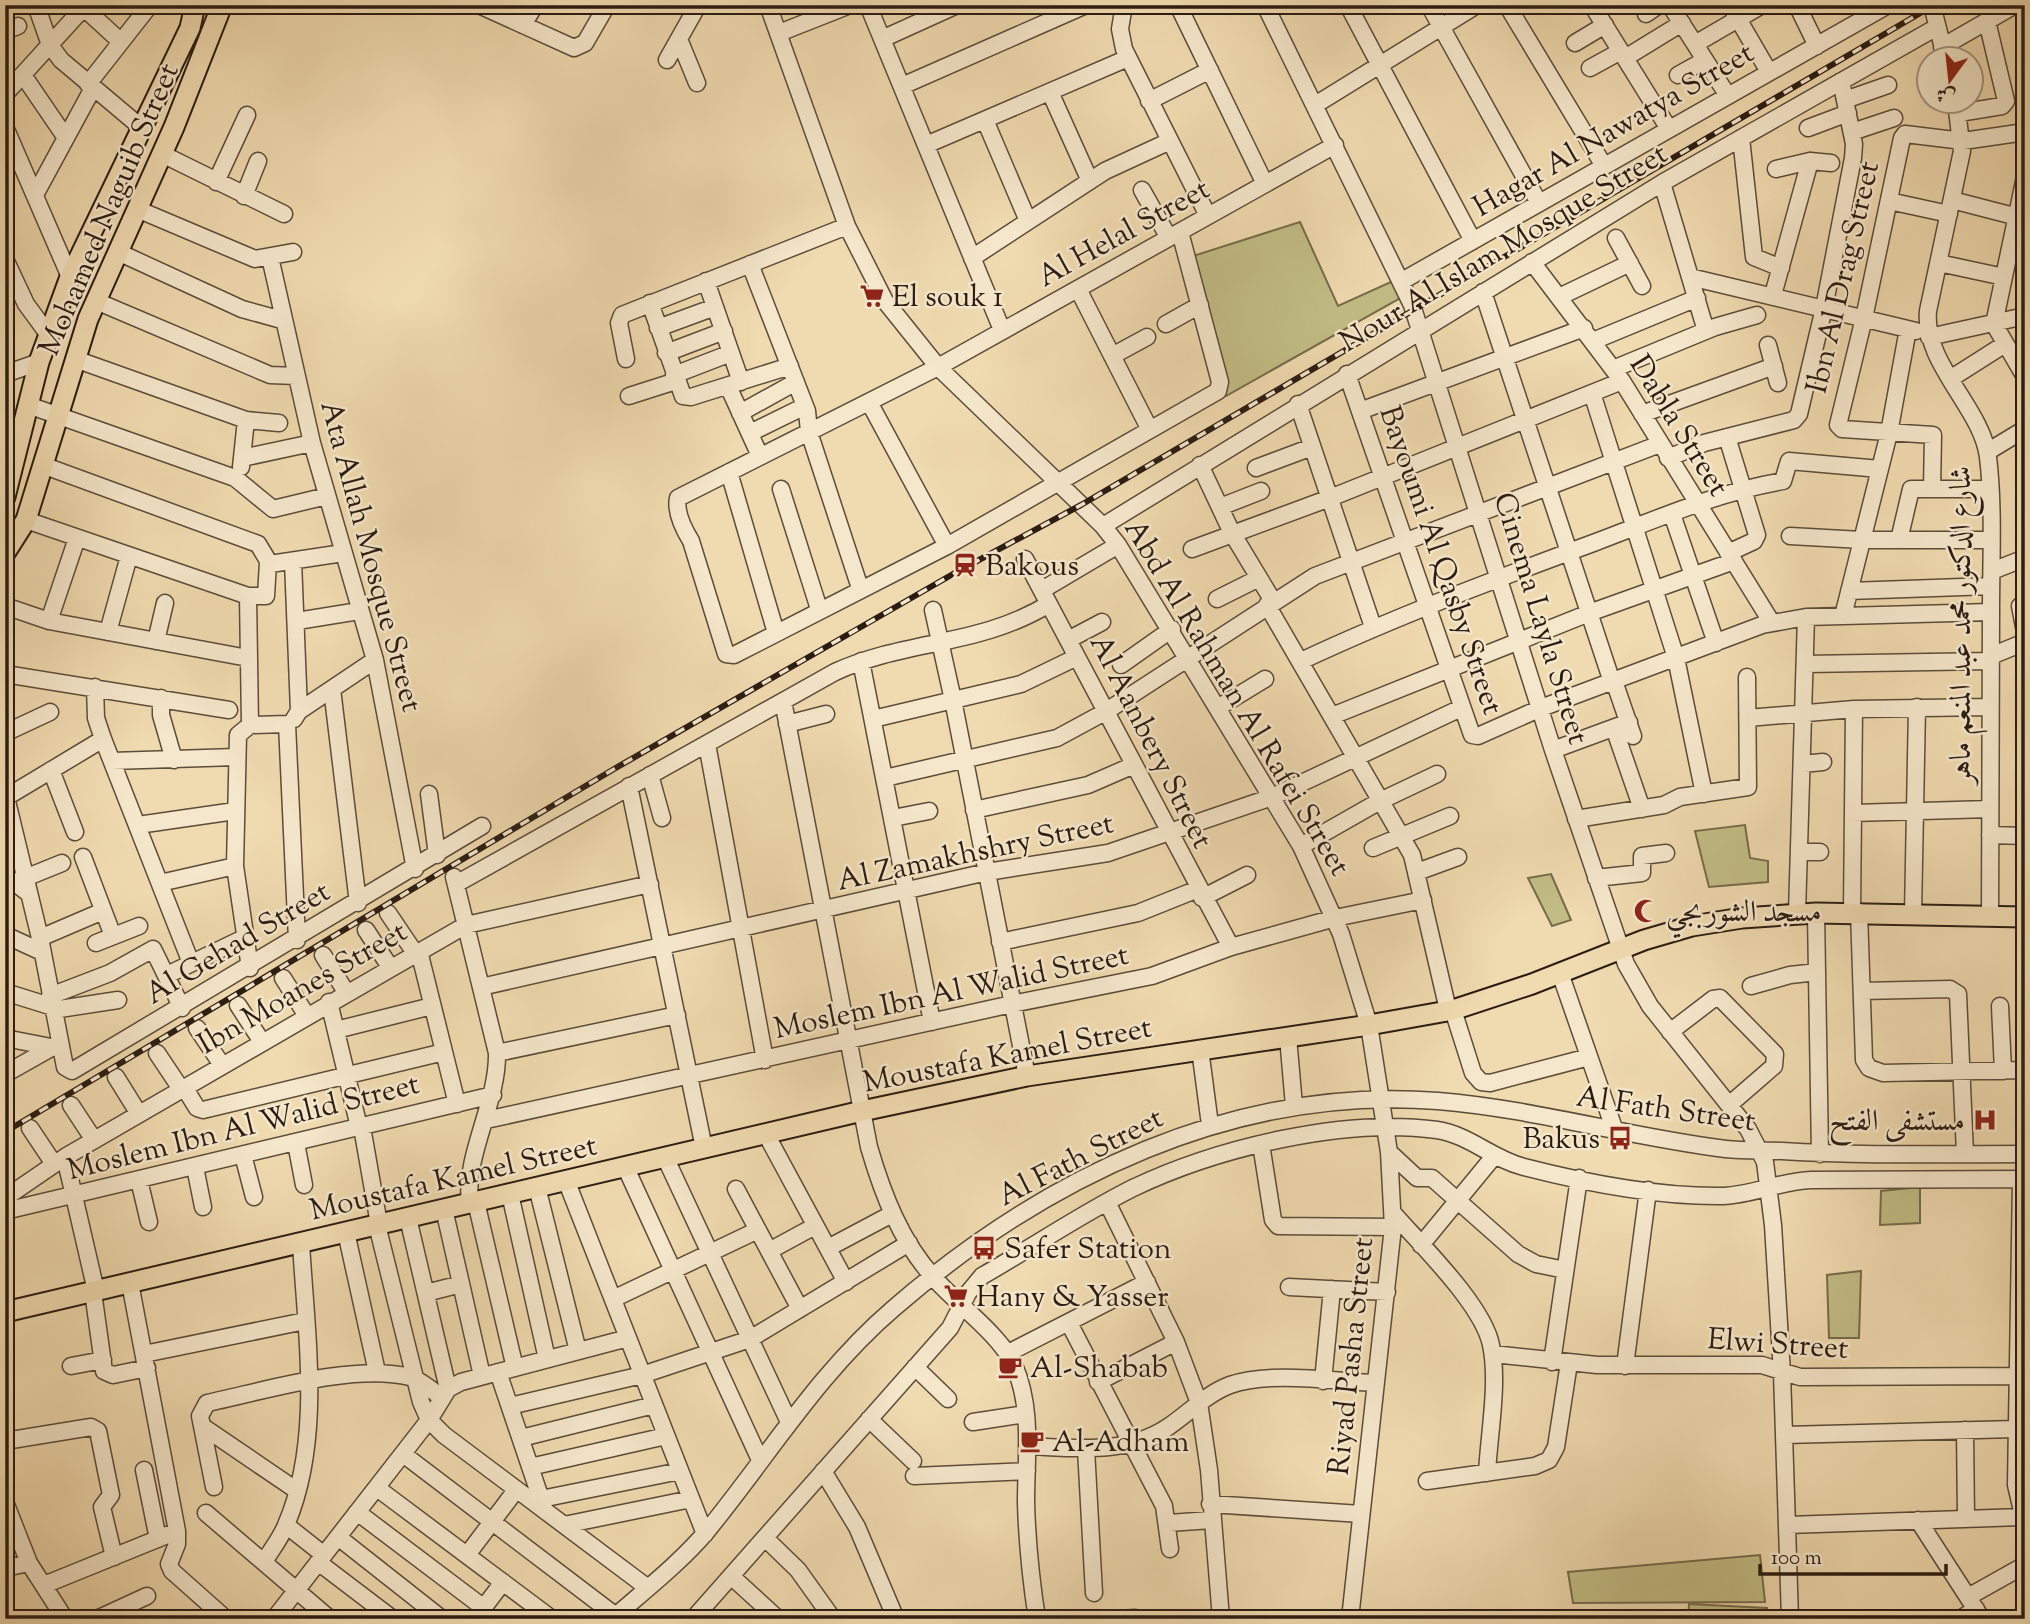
<svg xmlns="http://www.w3.org/2000/svg" width="2030" height="1624" font-family="'Sorts Mill Goudy',Amiri,serif">
  <style>
    .green { fill: #c2bd85; stroke: #766c4c; stroke-width: 2 }
    .lines { fill: none; stroke-linecap: round; stroke-linejoin: round }
    .minor-casing { stroke: #5c4c3a; stroke-width: 19 }
    .major-casing { stroke: #2b1c13; stroke-width: 23 }
    .minor { stroke: #f5e7cb; stroke-width: 16 }
    .major { stroke: #f0daaf; stroke-width: 19 }
    .rail-casing { stroke: #2b1c13; stroke-width: 6 }
    .rail { stroke: #f5e7cb; stroke-width: 3.5; stroke-dasharray: 10; stroke-linecap: butt }
    .labels { text-anchor: middle; stroke-width: 5; stroke-linejoin: round; paint-order: stroke }
    .street-label { font-size: 30px; fill: #2b1c13; stroke: #f5e7cb }
    .poi-label { font-size: 30px; fill: #2b1c13; stroke: #f5e7cb; text-anchor: start }
  </style>
  <rect width="100%" height="100%" fill="#f0daaf"/>
  <filter id="stains"><feTurbulence type="fractalNoise" baseFrequency=".00286" numOctaves="4"/><feColorMatrix values="0 0 0 0 .2 0 0 0 0 .09 0 0 0 0 .02 0 0 0 .5 -.17"/></filter>
  <radialGradient id="worn" r=".72"><stop offset=".6" stop-color="#630" stop-opacity="0"/><stop offset="1" stop-color="#630" stop-opacity=".3"/></radialGradient>
  <path class="green" d="M1300,222l38,84 55,-25 9,16 -176,99 -39,-138z
    M1745,825l5,33 18,3v21l-59,5 -14,-56z
    M1551,874l20,46 -19,6 -24,-48z
    M1920,1187v36l-40,2 1,-34z
    M1861,1271l-2,67h-30l-2,-63z
    M1760,1555l5,47 -192,1 -5,-31z
    M1689,1604l78,4 1,11h-80z"/>
  <g class="lines">
    <g class="minor-casing">
      <path id="minor" d="M36,5l14,40 11,15 82,69
        M479,5l95,43 11,-5 22,-38
        M768,5l79,221 38,75 53,66 165,159 15,19 183,301 40,88 28,91 20,127 4,75 -43,392
        M868,5l134,325
        M1124,5l-4,24 4,20 84,167
        M1178,5l87,179
        M1265,5l147,300 141,445 73,214 24,42 98,123 17,33 8,63 9,148 8,246
        M1348,5l125,236
        M1429,5l110,198
        M1507,5l97,161
        M1592,5l77,124
        M1670,5l58,91
        M1730,5l39,67
        M1797,5l20,41
        M1932,5l14,55
        M84,8l36,33
        M1646,14l13,-9
        M523,25l12,-20
        M5,31l13,-5
        M779,33l71,-28
        M679,39l18,44
        M882,39l75,-34
        M1575,43l30,-18
        M1695,44l67,-39
        M1942,47l73,-42
        M1625,58l57,-35
        M667,60l31,-55
        M1590,68l31,-17
        M23,75l43,63
        M1678,75l27,-15
        M88,84l62,-79
        M902,86l184,-81
        M1050,92l40,89
        M5,94l81,-89
        M1845,100l43,-15
        M1149,101l61,-31
        M1956,102l6,49 -34,160c-5,53 54,97 60,146 6,50 3,104 3,154 0,102 -1,203 -1,305
        M1315,105l162,-100
        M1959,113l43,-7 4,-5 -19,-80
        M985,120l43,101
        M5,127l65,150
        M1808,128l40,-15
        M1852,132l42,-14
        M1741,138l13,119 27,11
        M926,145l202,-87
        M162,154l122,60
        M1776,169l34,-8 21,2
        M2025,177l-31,147 31,53
        M216,182l31,-67
        M1662,183l44,148
        M1142,190l27,48
        M35,195l58,-107
        M244,196l14,-35
        M1952,200l58,15 15,-3
        M1889,201l60,13
        M137,209l118,50 38,-7
        M1180,232l40,150 -2,9 -271,155 -213,109 -8,-1 -35,-113c-8,-13 -16,-29 -13,-43l260,-131 397,-222
        M1616,238l26,48
        M118,252l124,57 40,11
        M270,257l42,186 63,217 40,209
        M972,258l133,-87 65,-30
        M5,259l21,45 22,30
        M1532,262l90,119 150,242
        M1939,263l65,14
        M750,264l57,147 2,21 51,156
        M1690,277l226,54
        M706,281l35,101
        M1402,281l486,-276
        M1078,289l72,141
        M1483,292l129,390
        M1773,295l37,-134
        M1559,297l71,-34
        M96,301l174,74 26,1
        M650,303l33,93 8,1 99,-31
        M1166,324l34,-19
        M658,328l57,-21
        M1929,337l96,-21
        M1593,341l104,-43
        M1768,345l10,38
        M666,353l58,-22
        M1112,356l35,-19
        M75,359l171,61 33,3
        M626,359l-7,-36 3,-8 225,-89
        M1613,369l102,-42 42,-12
        M5,374l34,-12
        M1347,374l125,361 6,1 63,-28 221,-83 44,-8 185,-5
        M674,375l57,-22
        M1950,379l55,-35
        M728,386l32,70
        M1592,393l84,265 28,136
        M629,396l47,-15
        M869,402l78,144
        M1298,404l75,223
        M28,405l207,73 38,31 54,-13
        M1360,411l224,-83
        M740,413l56,-31
        M1642,414l132,-48
        M750,433l55,-27
        M1727,437l30,98 -3,6 -26,12
        M1987,452l38,-23
        M242,458l70,-15
        M1668,458l36,-15 90,-23 5,-6 25,-106 29,-150 1,-14 -13,-63
        M1200,465l32,68 41,68
        M45,466l213,78 12,20 73,-11
        M241,467l5,-47
        M1256,468l56,-21
        M729,472l47,161
        M781,489l38,120
        M1932,489l1,-54 -91,-6 -4,-4 26,-107 38,-180 3,-4 58,7 62,-9
        M1220,507l41,-16
        M1672,514l44,129
        M26,520l222,76h18l2,-34
        M1103,526l559,-343 275,-156
        M1790,536l72,4h128
        M1899,540l12,-51h78
        M1192,549l138,-51 292,-117
        M1025,559l206,388
        M293,561l6,150
        M1992,571l33,-13
        M1042,590l76,-45
        M1849,591l142,-5
        M248,596l2,129
        M1217,599l42,-21
        M1267,605l145,250 36,155
        M5,606l44,15 199,37
        M2020,606l5,26
        M933,610l20,90 74,376
        M1843,616l46,-183 19,-104
        M49,621l28,-83
        M297,621l62,-10
        M108,632l21,-76
        M1068,640l34,-18
        M156,641l9,-38
        M1991,656l34,-14
        M861,661l71,361
        M1301,661c96,-45 195,-82 295,-119 61,-23 122,-50 187,-61l6,-20 91,8
        M1805,664l186,-3
        M1121,665l51,-36
        M5,674l224,36
        M1614,681l19,55
        M95,687l1,31 7,21 88,224
        M332,689l26,214
        M161,698v17l13,45
        M783,701l86,446c14,48 32,95 66,132 23,26 65,56 79,86 19,43 12,91 12,137 1,39 5,78 11,117
        M1219,707l46,-28
        M1332,716l257,-103 145,-52
        M1748,718l106,-9 136,-2
        M294,719l5,-8 76,-51
        M873,719l148,-35 56,-27
        M287,724l10,216
        M787,724l39,-10
        M1614,728l28,81
        M5,733l45,-21
        M707,744l58,316
        M1553,750l76,-28
        M112,761l124,-4
        M1802,764l21,-2
        M51,770l24,62
        M650,775l12,43
        M885,778l172,-40 48,-26 210,-136 345,-132
        M629,786l75,362
        M5,793l35,145 25,129 7,4 410,-245
        M429,794l8,61
        M5,798l98,-59
        M974,810l114,-25 46,-20
        M1853,813l137,-4
        M893,818l36,-7
        M1576,819l88,-14 16,-8 68,-10 -1,-110
        M138,825l97,-14
        M1990,835l35,1
        M1301,846l79,-45 57,-27
        M1373,848l77,-32
        M1799,852h21
        M83,857l30,79
        M1417,872l41,-15
        M5,875l23,18
        M454,877l43,176c1,50 -33,102 -27,150
        M25,878l37,-15
        M1596,878l46,-5v-17l24,-3
        M160,883l75,-17
        M456,884l379,-212c72,-33 143,-25 214,-68
        M1202,898l45,-23
        M1852,912l2,-203
        M1859,912l5,148 5,8 14,5 142,-3
        M388,913l27,40
        M1797,913l9,-296
        M1816,913l4,241
        M1913,914l4,-207
        M366,930l24,37
        M5,935l37,17
        M40,938l63,-27
        M1000,942l138,-29 60,-24
        M96,943l43,-17
        M419,951l38,153
        M323,955l23,37
        M250,968l-15,-102 3,-131 12,-10 37,-1
        M1560,973l55,158
        M167,975l79,-38
        M283,978l24,38
        M1751,986l39,-11 27,-3
        M481,987l506,-115 121,-19 164,-56 189,-89
        M1862,991l88,-2 8,5 7,160
        M5,992l48,15
        M50,996l60,-23 43,-24 29,59
        M329,1002l30,125
        M238,1005l24,37
        M2000,1006l3,65
        M53,1010l65,-10
        M1453,1010l20,63 8,9 9,1 99,-26
        M197,1028l25,37
        M336,1030l96,-24
        M1670,1032l43,-33 7,-1 55,56 -1,12 -45,39
        M1288,1037l6,69
        M5,1038l46,9
        M1200,1049l10,76
        M157,1053l24,36
        M497,1053l180,-38
        M5,1074l55,-31
        M116,1077l23,37
        M184,1087l13,21 6,2 241,-58
        M71,1105l23,35
        M486,1120l526,-116 140,-28 79,-29 104,-29 88,-18
        M362,1127l17,97
        M30,1128l24,36
        M766,1134l80,148
        M296,1143l8,42
        M1261,1144l12,76 5,6 115,1
        M1389,1152l28,26h15l86,76 18,10 29,6
        M243,1155l11,42
        M65,1157l31,134
        M665,1157l124,265
        M625,1166l135,294
        M195,1167l8,40
        M2021,1179l-5,306 9,39
        M139,1180l10,42
        M566,1180l139,354
        M537,1187l41,164
        M736,1189l64,120
        M510,1194l37,165
        M5,1198l60,-41 401,-232 184,-41
        M476,1202l39,166
        M1107,1202l69,140 23,61 10,67 12,149
        M444,1209l38,167
        M5,1211l488,-116
        M1393,1213c28,32 90,92 98,132 8,37 -2,89 -4,128
        M408,1218l40,171
        M377,1225l44,177 8,18 15,15 204,153
        M346,1232l31,140
        M1421,1245l74,-90
        M828,1248l64,-34
        M769,1251l46,-25
        M130,1283l47,248v13l-8,20 3,7 54,48
        M1289,1287l98,5
        M93,1292l11,79 9,4 34,-7
        M426,1293l35,-9
        M613,1299l145,-69
        M1069,1323l95,183 6,43
        M1008,1353l139,-71
        M144,1354l161,-33
        M1493,1354l104,11h165l38,12 217,-1
        M1552,1362l27,-184
        M71,1366l32,-6
        M1625,1366l23,-176
        M915,1367l33,32
        M498,1372l47,139
        M1323,1381l9,-92
        M1098,1382l78,-40
        M510,1406l132,-31 108,-36 159,-96
        M869,1419l44,42
        M973,1422l53,-8
        M202,1426l94,64
        M1965,1430l1,89
        M1785,1435l231,-6
        M521,1438l133,-33
        M5,1441l86,-14 7,4 13,64 -9,12 12,50
        M1027,1446c49,2 99,9 141,-19 21,-14 38,-33 62,-42 39,-14 103,-4 145,-2
        M1086,1449l8,144
        M403,1454l213,162
        M530,1467l136,-31
        M144,1470l14,69
        M823,1471l34,56 39,92
        M914,1476l113,-5
        M1427,1481l108,-15 14,-6 7,-13 13,-84
        M214,1487l-14,-71 7,-13c57,-12 147,-40 203,-26 11,3 23,14 32,21
        M377,1488l175,131
        M541,1499l139,-28
        M5,1502l24,61 36,56
        M1210,1504l151,10
        M357,1512l127,96
        M206,1513l124,106
        M1918,1520l64,99
        M1169,1523l42,-3
        M286,1525l38,30
        M564,1525l127,-26
        M1788,1525l234,-8
        M338,1537l104,82
        M765,1538l33,32 35,49
        M467,1555l49,-65
        M264,1562c7,-12 17,-24 22,-37 37,-86 20,-191 15,-282
        M318,1562l75,57
        M5,1568l24,-5
        M731,1576l47,43
        M44,1585l133,-54
        M1968,1597l57,-32
        M97,1619l50,-23
        M274,1619l155,-199 19,-31 13,-7 167,-44
        M475,1619l28,-37
        M612,1619c32,-28 68,-56 95,-88 62,-76 112,-159 187,-223 151,-131 341,-223 544,-207 97,8 191,36 288,48 18,2 37,1 56,2 81,5 162,3 243,3
        M693,1619l257,-291 18,-35 14,-17c51,-29 99,-62 151,-88 84,-40 211,-71 304,-58 33,5 55,29 87,37 62,16 134,30 199,29 30,-1 57,-15 88,-16l214,-1
        M1117,1619l18,-1
        M1960,1619l16,-10"/>
    </g>
    <g class="major-casing">
      <path id="major" d="M5,497l34,-135 31,-85 120,-249 5,-23
        M5,553l21,-33 62,-201 86,-192 48,-122
        M5,1312l857,-201 165,-35 342,-51 84,-15 79,-26 112,-44 48,-14 50,-8 74,-5 209,4"/>
    </g>
    <use href="#minor" class="minor"/>
    <use href="#major" class="major"/>
    <g class="rail-casing">
      <path id="rail" d="M5,1132l609,-363 339,-195 128,-69 853,-500"/>
    </g>
    <use href="#rail" class="rail"/>
  </g>
  <defs>
    <g id="supermarket-bare" transform="scale(1.89)"><path d="M-6-5.5h2.5l.6 2H6L4.5 2H-2.5L-4.4-4H-6ZM-1.5 3.2a1.3 1.3 0 1 0 .1 0ZM3 3.2a1.3 1.3 0 1 0 .1 0Z" fill="#8f2418" stroke="#f5e7cb" stroke-width="2.5" paint-order="stroke"/></g>
    <g id="station-bare" transform="scale(1.89)"><path d="M-3-6H3Q5-6 5-4V2Q5 4 3 4L4.5 6H3L1.5 4h-3L-3 6H-4.5L-3 4Q-5 4-5 2V-4Q-5-6-3-6ZM-3.5-4v3h7v-3ZM-3.5 1v1.5H-2V1ZM2 1v1.5H3.5V1Z" fill="#8f2418" stroke="#f5e7cb" stroke-width="2.5" paint-order="stroke"/></g>
    <g id="mosque-bare" transform="scale(1.89)"><path d="M3.5-4.9A6 6 0 1 0 3.5 4.9A5 5 0 1 1 3.5-4.9Z" fill="#8f2418" stroke="#f5e7cb" stroke-width="2.5" paint-order="stroke"/></g>
    <g id="hospital-bare" transform="scale(1.89)"><path d="M-5-5h3v3.5h4V-5h3V5h-3V1.5h-4V5h-3Z" fill="#8f2418" stroke="#f5e7cb" stroke-width="2.5" paint-order="stroke"/></g>
    <g id="bus-bare" transform="scale(1.89)"><path d="M-5-6H5V4H4V6H2V4H-2V6H-4V4H-5ZM-3.5-4V0h7V-4ZM-3.5 1.2v1.5H-2V1.2ZM2 1.2v1.5H3.5V1.2Z" fill="#8f2418" stroke="#f5e7cb" stroke-width="2.5" paint-order="stroke"/></g>
    <g id="cafe-bare" transform="scale(1.89)"><path d="M-5.5-4.5H6V0H3Q3 3.5 0 3.5H-2.5Q-5.5 3.5-5.5 0ZM3-3.2v2h1.7v-2ZM-6 4.5H4V6H-6Z" fill="#8f2418" stroke="#f5e7cb" stroke-width="2.5" paint-order="stroke"/></g>
  </defs>
  <g fill-rule="evenodd">
    <use href="#supermarket-bare" x="872" y="296"/>
    <use href="#station-bare" x="965" y="565"/>
    <use href="#mosque-bare" x="1646" y="911"/>
    <use href="#hospital-bare" x="1985" y="1120"/>
    <use href="#bus-bare" x="1620" y="1138"/>
    <use href="#bus-bare" x="984" y="1248"/>
    <use href="#supermarket-bare" x="956" y="1296"/>
    <use href="#cafe-bare" x="1010" y="1367"/>
    <use href="#cafe-bare" x="1032" y="1441"/>
  </g>
  <g class="labels">
    <g class="street-label">
      <text transform="translate(1613 129) rotate(-30)" y="10">Hagar Al Nawatya Street</text>
      <text transform="translate(108 209) rotate(-67)" y="10">Mohamed Naguib Street</text>
      <text transform="translate(1123 232) rotate(-29)" y="10">Al Helal Street</text>
      <text transform="translate(1503 247) rotate(-31)" y="10">Nour Al Islam Mosque Street</text>
      <text transform="translate(1842 277) rotate(-77)" y="10">Ibn Al Drag Street</text>
      <text transform="translate(1680 425) rotate(58)" y="10">Dabla Street</text>
      <text transform="translate(372 556) rotate(75)" y="10">Ata Allah Mosque Street</text>
      <text transform="translate(1442 560) rotate(71)" y="10">Bayoumi Al Qasby Street</text>
      <text transform="translate(1542 618) rotate(73)" y="10">Cinema Layla Street</text>
      <text transform="translate(1960 625) rotate(-90)" y="10">شارع الدكتور محمد عبد المنعم ماهر</text>
      <text transform="translate(1238 697) rotate(59)" y="10">Abd Al Rahman Al Rafei Street</text>
      <text transform="translate(1152 741) rotate(63)" y="10">Al Aanbery Street</text>
      <text transform="translate(975 851) rotate(-12)" y="10">Al Zamakhshry Street</text>
      <text transform="translate(237 942) rotate(-31)" y="10">Al Gehad Street</text>
      <text transform="translate(302 987) rotate(-30)" y="10">Ibn Moanes Street</text>
      <text transform="translate(951 991) rotate(-12)" y="10">Moslem Ibn Al Walid Street</text>
      <text transform="translate(1007 1054) rotate(-11)" y="10">Moustafa Kamel Street</text>
      <text transform="translate(1666 1108) rotate(8)" y="10">Al Fath Street</text>
      <text transform="translate(243 1126) rotate(-14)" y="10">Moslem Ibn Al Walid Street</text>
      <text transform="translate(1080 1156) rotate(-27)" y="10">Al Fath Street</text>
      <text transform="translate(453 1177) rotate(-13)" y="10">Moustafa Kamel Street</text>
      <text transform="translate(1778 1343) rotate(4)" y="10">Elwi Street</text>
      <text transform="translate(1350 1356) rotate(-84)" y="10">Riyad Pasha Street</text>
    </g>
    <g class="poi-label">
      <text x="892" y="306">El souk 1</text>
      <text x="985" y="575">Bakous</text>
      <text x="1666" y="921">مسجد الشوربجي</text>
      <text x="1965" y="1130" text-anchor="end">مستشفى الفتح</text>
      <text x="1600" y="1148" text-anchor="end">Bakus</text>
      <text x="1004" y="1258">Safer Station</text>
      <text x="976" y="1306">Hany &amp; Yasser</text>
      <text x="1030" y="1377">Al-Shabab</text>
      <text x="1052" y="1451">Al-Adham</text>
    </g>
  </g>
  <rect width="2030" height="1624" fill="none" stroke="#f0daaf" stroke-width="28"/>
  <rect x="7" y="7" width="2016" height="1610" fill="none" stroke="#2b1c13" stroke-width="3.5"/>
  <rect x="14" y="14" width="2002" height="1596" fill="none" stroke="#2b1c13" stroke-width="2"/>
  <g transform="translate(1950 80) rotate(195)"><circle r="33" fill="#f5e7cb" stroke="#a49681" stroke-width="2"/>
  <path d="M0-5L12 26L0 18L-12 26Z" fill="#8f2418"/>
  <text y="-10" font-size="19" font-weight="bold" text-anchor="middle" fill="#2b1c13">ش</text>
  </g>
  <path d="M1760 1564v10h186v-10" fill="none" stroke="#2b1c13" stroke-width="3.5"/>
  <text x="1771" y="1564" font-size="21" fill="#2b1c13" stroke="#f5e7cb" stroke-width="5" paint-order="stroke">100 m</text>
  <rect width="100%" height="100%" filter="url(#stains)"/>
  <rect width="100%" height="100%" fill="url(#worn)"/>
</svg>
